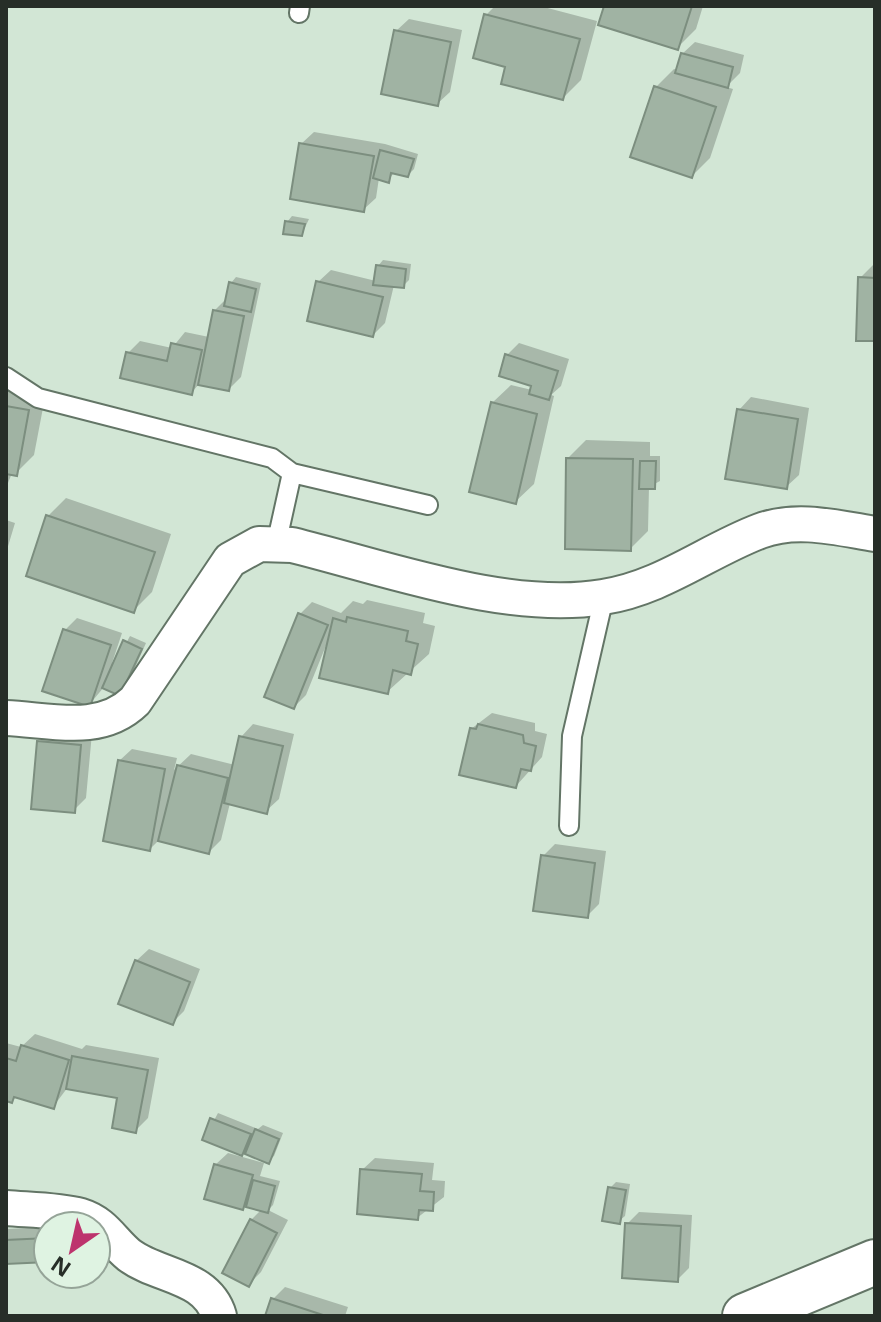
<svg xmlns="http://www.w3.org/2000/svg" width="881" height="1322" font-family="'Noto Sans',sans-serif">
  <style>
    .shadow { fill: #0003 }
    .building { fill: #a0b3a3; stroke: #7c8e7f; stroke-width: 2 }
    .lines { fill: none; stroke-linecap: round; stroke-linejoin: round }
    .lane-casing { stroke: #637566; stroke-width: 22 }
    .street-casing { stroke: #637566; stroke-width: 38 }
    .secondary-casing { stroke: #637566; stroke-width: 48 }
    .lane { stroke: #fff; stroke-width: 18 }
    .street { stroke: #fff; stroke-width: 34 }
    .secondary { stroke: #fff; stroke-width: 44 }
  </style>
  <rect width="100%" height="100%" fill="#d2e6d5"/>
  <path class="shadow" d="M495,6h45l57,15 -16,59 -18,18 -55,-33 -22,-50z
    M606,6h97l-7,23 -18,18z
    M409,19l53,11 -12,62 -13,12 -41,-73z
    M695,42l49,13 -4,18 -14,14 7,2 -23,69 -18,18 -36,-89 18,-18 4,1 4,-16z
    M314,132l71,12 33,10 -4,15 -6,6 -13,-4 -7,10 -9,-3 -3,20 -13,12 -62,-66z
    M292,216l17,3 -7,15 -15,-12z
    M383,260l28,4 -2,16 -6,6 -9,-1 -9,38 -12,12 -55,-53 13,-12 45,11 2,-15z
    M875,263v76l-15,-61z
    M236,277l25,6 -20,94 -12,12 -29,-6 -9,10 -63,-40 12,-12 32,7 13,-16 24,5 5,-26 13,-13 4,-15z
    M519,343l50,16 -8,27 -10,9 3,1 -20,88 -19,18 -23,-99 19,-18 21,5 1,-5 -26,-30z
    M12,386l34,6 -12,63 -18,18h-4l-6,15v-96z
    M751,397l58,11 -10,67 -13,12 -47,-77z
    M586,440l64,2v14h10v25l-11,6 -1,44 -18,18 -62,-91z
    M66,498l105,36 -19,58 -18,18 -86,-94z
    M6,520l9,3 -9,30z
    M367,600l58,13 -2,10 12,3 -6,28 -42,38 -60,-49 -21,52 -12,12 6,-93 12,-12 29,11 12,-12 10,3z
    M77,618l45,15 -10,30 3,1 15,-28 16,7 -20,45 -22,-1 -15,18 -24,-75z
    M492,713l43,10v8l12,3 -5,23 -26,29 -45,-57z
    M253,724l41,10 -15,65 -13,12 -36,-8 -9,37 -12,12 -50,-12 -9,9 -31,-88 13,-12 45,9 -3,12 17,-16 44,11 6,-28z
    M51,729l41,4 -6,65 -12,12 -35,-68z
    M555,844l51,7 -7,53 -12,12 -44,-60z
    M149,949l51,20 -16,42 -12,12 -36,-62z
    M35,1034l47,15 4,-4 73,13 -11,60 -13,13 -16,-34 -51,-10 -15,20 -37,-12 -5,5 -5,-1v-56l15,4z
    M218,1113l40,16 5,-4 20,8 -9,23 -6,5 -17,-16 -12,11 1,-2 -36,-15z
    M228,1153l36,10 -4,13 20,5 -7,24 -5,5 20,10 -27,52 -12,12 2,-64 11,-11 -12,-9 -8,8 -27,-43z
    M375,1158l59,5 -2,17 13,1 -1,16 -27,21 -55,-48z
    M616,1182l14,2 -5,32 -6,5 -9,-33z
    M639,1212l53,3 -3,53 -12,12 -50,-56z
    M48,1227v33l-42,2v-33z
    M285,1287l63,20 -3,9h-78l6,-17z"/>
  <path class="building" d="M604,6h88l-14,44 -80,-25z
    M484,14l96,25 -17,61 -62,-16 4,-17 -32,-9z
    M394,30l57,12 -13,64 -57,-12z
    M681,53l52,14 -5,21 -53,-15z
    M654,86l62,21 -24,71 -62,-21z
    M299,143l75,13 -10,56 -74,-13z
    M380,150l34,9 -6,18 -17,-4 -2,10 -16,-5z
    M285,221l20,3 -3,12 -19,-2z
    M376,265l30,4 -2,19 -31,-3z
    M858,277l17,1v63h-19z
    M316,281l67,16 -10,40 -66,-16z
    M229,282l27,7 -5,23 -27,-6z
    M213,310l31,6 -15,75 -31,-6z
    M171,343l31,7 -10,45 -72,-17 6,-26 41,9z
    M505,354l53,17 -9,29 -20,-6 2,-8 -32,-10z
    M491,402l46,12 -21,90 -47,-12z
    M6,406l23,4 -12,66 -11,-2z
    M737,409l61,10 -11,70 -62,-10z
    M566,458l67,1 -2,92 -66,-2z
    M640,461h16l-1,28h-16z
    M46,515l109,37 -21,61 -108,-37z
    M298,613l30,12 -34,84 -30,-12z
    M347,617l61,14 -2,10 12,3 -7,31 -18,-5 -5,24 -69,-16 14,-60 13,4z
    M63,629l48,16 -21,62 -48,-16z
    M123,640l19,9 -22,47 -18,-8z
    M478,724l45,11 1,8 12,3 -5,25 -10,-2 -5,19 -57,-13 11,-47 6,1z
    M239,736l44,10 -16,68 -43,-11z
    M37,741l44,4 -6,68 -44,-4z
    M118,760l47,9 -15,82 -47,-10z
    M177,765l51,13 -19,76 -51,-13z
    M541,855l54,8 -7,55 -55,-7z
    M135,960l55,22 -17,43 -55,-21z
    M21,1045l48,15 -15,49 -40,-12 -2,6 -6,-2v-43l10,3z
    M72,1056l76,14 -12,63 -24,-5 5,-30 -51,-9z
    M210,1118l41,16 -9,22 -40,-16z
    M255,1129l24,10 -10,25 -24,-10z
    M214,1164l39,11 -10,35 -39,-11z
    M360,1169l62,5 -2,17 14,1 -1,19 -14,-1 -1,10 -61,-6z
    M253,1180l22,6 -7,27 -22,-6z
    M608,1187l18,3 -6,34 -18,-3z
    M250,1219l27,14 -28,54 -27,-14z
    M625,1223l56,3 -3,56 -56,-4z
    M48,1238v24l-42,2v-24z
    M271,1298l55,18h-61z"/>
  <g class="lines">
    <g class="lane-casing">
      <path id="lane" d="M299,13l1,-7
        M6,377l32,21 234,60 20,15 -16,72
        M292,473l136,32
        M569,826l3,-90 32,-139"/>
    </g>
    <g class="street-casing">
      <path id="street" d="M6,718c45,2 94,17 129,-17l95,-141 29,-16 33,1c94,23 216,68 311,52 59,-9 104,-46 157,-66 37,-14 78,-3 115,3
        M6,1208c24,2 52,2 75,8 23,7 31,25 48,39 29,22 78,20 90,61"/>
    </g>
    <g class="secondary-casing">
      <path id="secondary" d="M745,1316l130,-54"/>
    </g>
    <use href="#lane" class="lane"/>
    <use href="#street" class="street"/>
    <use href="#secondary" class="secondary"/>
  </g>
  <rect width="881" height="1322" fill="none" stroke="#272e28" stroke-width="16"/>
  <g transform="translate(72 1250) rotate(214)"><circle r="38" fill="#dff3e2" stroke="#95a498" stroke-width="2"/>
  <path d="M0-6L14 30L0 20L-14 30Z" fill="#bd336d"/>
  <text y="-12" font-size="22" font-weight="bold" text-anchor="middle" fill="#272e28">N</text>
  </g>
</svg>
